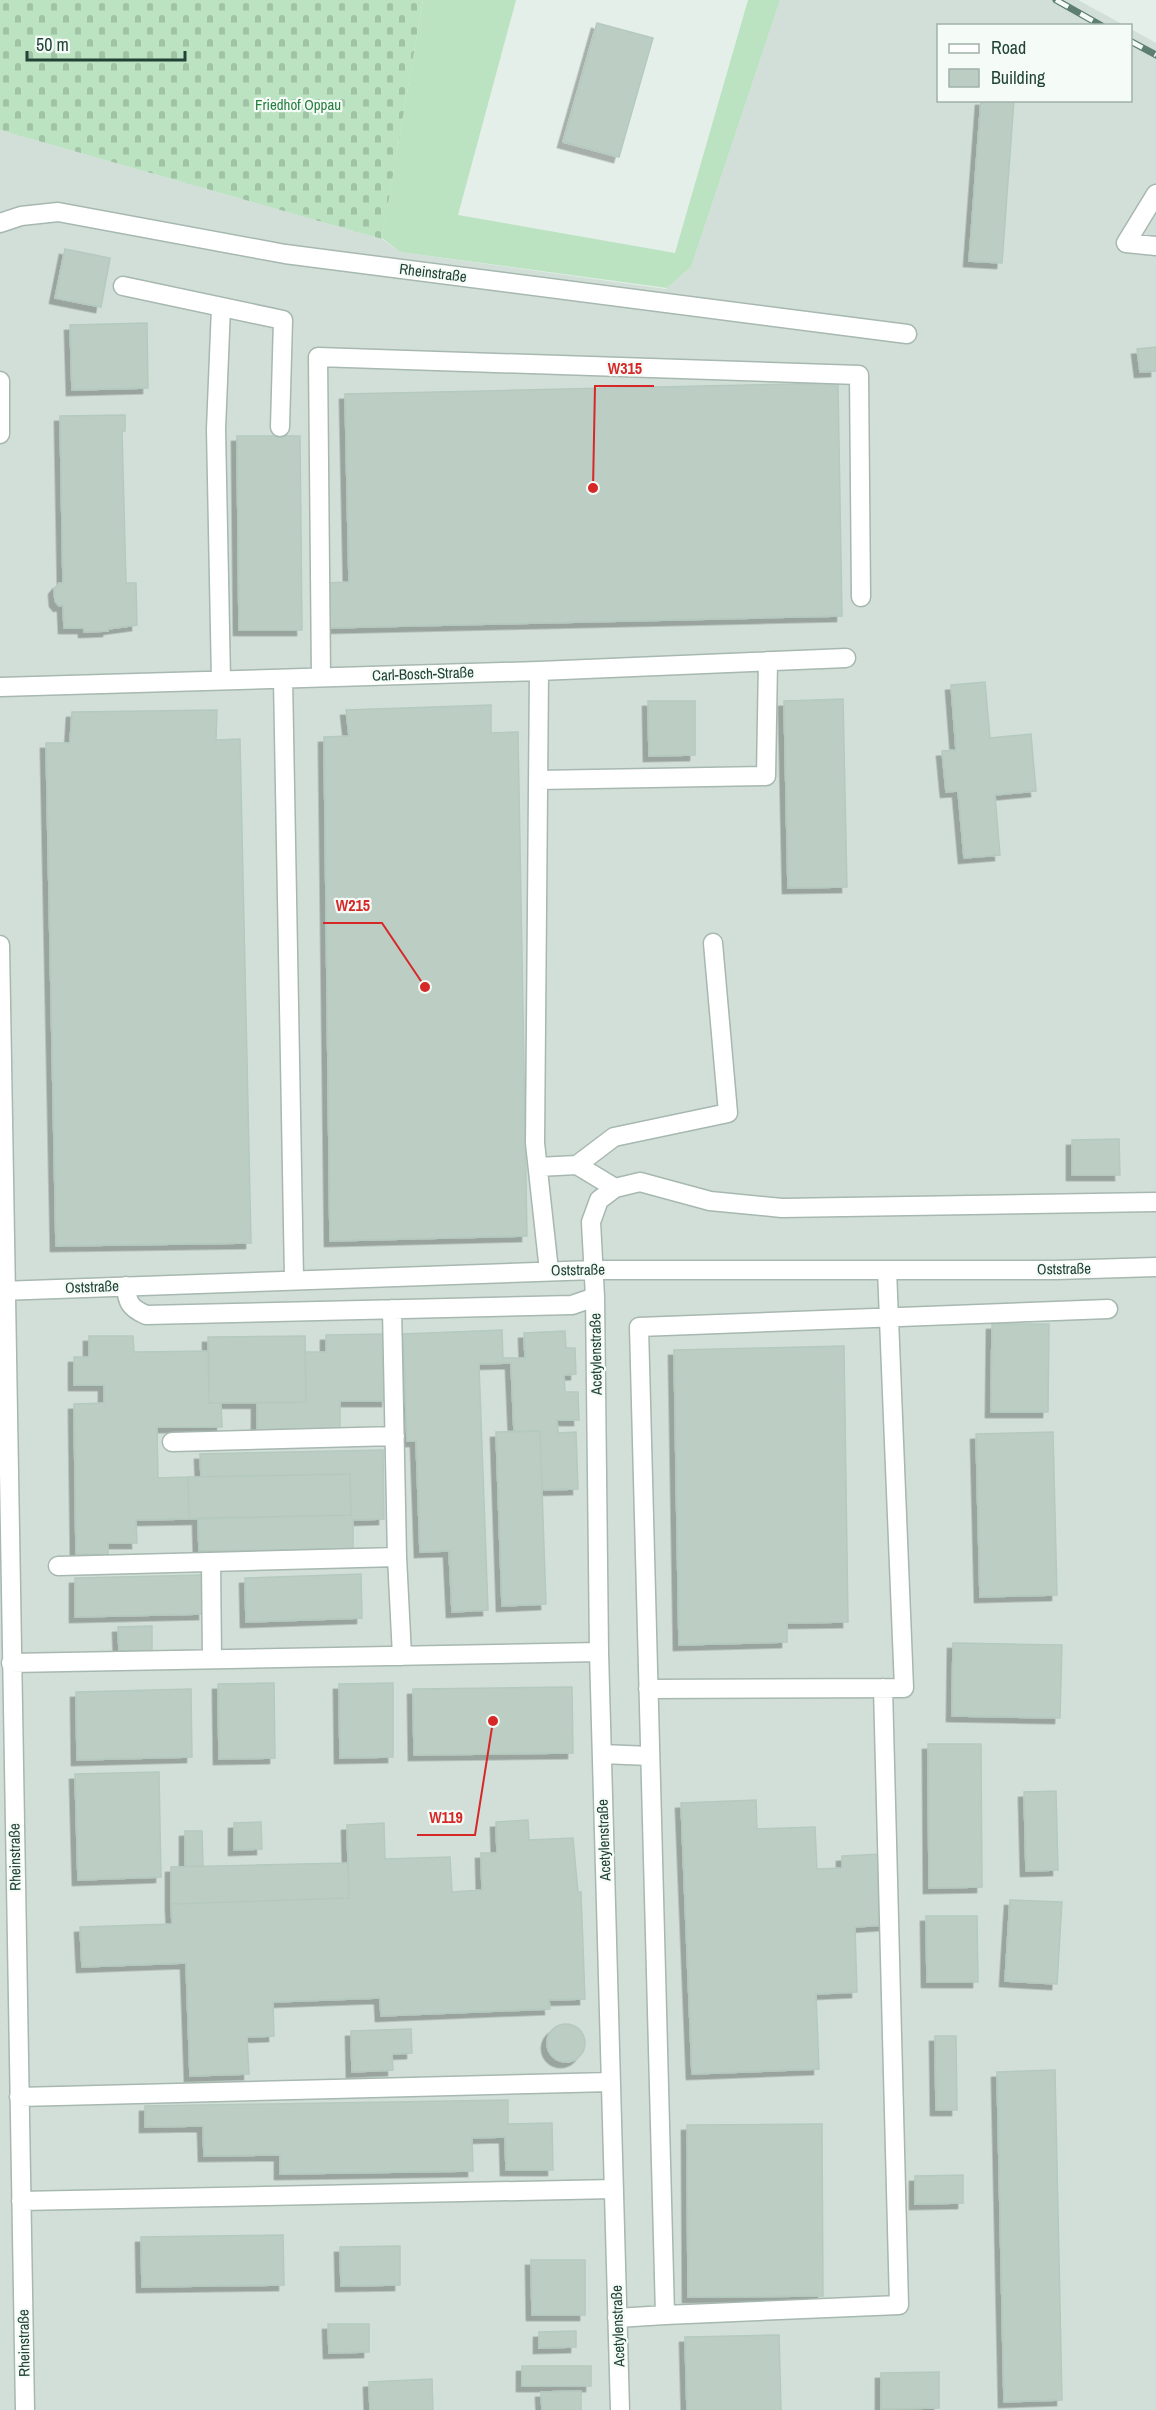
<svg xmlns="http://www.w3.org/2000/svg" width="1156" height="2410" font-family="'Archivo Narrow',sans-serif">
  <style>
    .built { fill: #d2dfd8 }
    .grass { fill: #bbe2c1 }
    .cemetery { fill: url(#cemetery-stones) }
    .building { fill: #bccdc4; stroke: #b5cabf; stroke-width: 1.5; filter: url(#shadow) }
    .lines { fill: none; stroke-linecap: round; stroke-linejoin: round }
    .minor-casing { stroke: #a6b8b0; stroke-width: 21 }
    .minor { stroke: #fff; stroke-width: 18 }
    .rail-casing { stroke: #5c7f71; stroke-width: 7 }
    .rail { stroke: #f5fbf7; stroke-width: 4.5; stroke-dasharray: 14; stroke-linecap: butt }
    .labels { text-anchor: middle; stroke-width: 4.5; stroke-linejoin: round; paint-order: stroke }
    .park-label { font-size: 15px; fill: #267f3d; stroke: #f5fbf7 }
    .street-label { font-size: 15px; fill: #214336; stroke: #f5fbf7 }
    .leader { fill: none; stroke: #d62828; stroke-width: 2 }
    .callout-dot { fill: #d62828; stroke: #f5fbf7; stroke-width: 2 }
    .callout-label { font-size: 16px; text-anchor: middle; font-weight: bold; fill: #d62828; stroke: #f5fbf7; stroke-width: 4.5; stroke-linejoin: round; paint-order: stroke }
  </style>
  <defs>
    <pattern id="cemetery-stones" width="16" height="16" patternUnits="userSpaceOnUse" patternTransform="scale(1.5)"><rect width="16" height="16" fill="#bbe2c1"/><path d="M2 7V4a2 2 0 0 1 4 0v3zM10 15v-3a2 2 0 0 1 4 0v3z" fill="#a0c3a6"/></pattern>
    <filter id="shadow"><feDropShadow dx="-5.5" dy="5.5" stdDeviation="0" flood-color="#0004"/></filter>
  </defs>
  <rect width="100%" height="100%" fill="#e4efe9"/>
  <path class="built" d="M780,0h298l46,25 -186,1v74h192l1,-71 25,14v2367h-1156v-2280l382,109 18,13 266,37 25,-22z"/>
  <path class="grass" d="M423,0h93l-58,215 217,38 73,-253h32l-89,267 -24,21 -267,-36 -18,-14z"/>
  <path class="cemetery" d="M0,0h423l-41,239 -382,-109z"/>
  <path class="building" d="M597,23l56,15 -34,119 -56,-15z
    M981,100h33l-12,163 -33,-2z
    M65,249l45,9 -9,49 -46,-9z
    M147,323l1,65 -76,2 -2,-65z
    M1156,347v24l-16,1 -3,-23z
    M838,383l4,233 -515,12 -1,-45 23,-1 -4,-188z
    M125,415v16h-3l4,152h10l1,42 -29,4v2l-24,1v-4h-20l-1,-23 -4,1 -4,-5 -1,-12 5,-6h4l-3,-167z
    M237,436h63l2,194h-63z
    M985,682l5,56 41,-4 5,57 -41,4 5,60 -36,3 -6,-67 -12,1 -4,-41 14,-1 -5,-65z
    M843,699l4,188 -59,1 -4,-187z
    M648,701h47v54l-46,1z
    M491,705v28l27,-1 9,504 -197,5 -6,-504 25,-1 -3,-26z
    M217,710l-1,30 24,-1 11,504 -195,3 -10,-503h24l2,-31z
    M1119,1139l1,36h-48v-35z
    M992,1324h57l-1,88h-57z
    M502,1330l1,28h22l-1,-25 41,-2 1,17h9l1,26 -12,1 1,17h13l1,28h-22l1,13 18,-1 2,57 -36,1 -2,-59 -26,1 -3,-69 -32,1 9,246 -36,2 -3,-61 -29,1 -4,-111h-9l-4,-107z
    M386,1334l1,67h-47v29l-83,1v-28l49,-1 -1,-50h21v-17z
    M89,1336h44l1,16 75,-1v52h12l1,24h-65l1,51 30,-1 1,42 -53,1 1,23h-29v11h-32l-2,-150 30,-1v-18h-30v-28h15z
    M305,1336l1,66 -97,1 -1,-66z
    M844,1346l4,276 -61,1v19l-108,3 -5,-295z
    M540,1431l6,173 -44,2 -6,-174z
    M1053,1432l4,163 -77,2 -4,-163z
    M383,1450l1,69 -31,1v29l-154,2 -1,-33 153,-3 -1,-41 -149,3 -1,-23z
    M350,1474l1,41 -162,4 -1,-42z
    M361,1574l1,44 -116,4 -1,-44z
    M203,1575l1,39 -129,3v-39z
    M152,1626v24l-33,1 -1,-24z
    M953,1643l109,2 -2,73 -108,-2z
    M274,1683l1,75 -56,1 -1,-75z
    M393,1683v74l-53,1 -1,-74z
    M572,1687l1,66 -159,2 -1,-66z
    M191,1689l1,68 -115,3 -1,-68z
    M928,1744h53l1,143 -53,1z
    M159,1772l2,105 -83,3 -3,-106z
    M1056,1791l2,79 -32,1 -2,-79z
    M756,1800l1,29 58,-2 2,42 25,-1v-12l40,-2 3,71 -30,2 2,65 -41,2 3,75 -127,5 -11,-271z
    M528,1820l1,20 44,-2 5,54h3l4,107 -36,1 1,9 -169,7 -1,-18 -107,4 1,34 -27,1 2,37 -59,2 -4,-113 -104,4 -2,-40 92,-3 -1,-20 178,-6 -2,-73 37,-2 1,36 65,-2 2,35 30,-2 -1,-37h16l-1,-31z
    M261,1822l1,27 -28,1v-27z
    M185,1831h17l1,35h-18z
    M348,1863l1,35 -178,6v-37z
    M1010,1900l52,2 -5,82 -52,-3z
    M926,1916h51l1,66h-51z
    M547 2043a19 19 0 1 1 38 0a19 19 0 1 1-38 0Z
    M411,2029l1,24 -20,1 1,16 -41,2 -1,-41z
    M935,2036h21l1,74h-21z
    M1055,2070l7,330 -58,2 -7,-330z
    M508,2100v24l44,-1 1,47h-47l-1,-33 -33,1 1,33 -193,3v-19l-76,1 -1,-30 -58,1v-21z
    M822,2124l1,172 -135,1 -1,-172z
    M963,2175v28l-48,1v-28z
    M283,2235l1,50 -142,2 -1,-50z
    M400,2246v39l-59,1 -1,-39z
    M531,2260h54v55h-53z
    M328,2324h41v28l-40,1z
    M576,2331v16l-37,1v-16z
    M779,2335l2,75h-94l-2,-73z
    M522,2366h69v20h-69z
    M939,2372v36l-58,1v-36z
    M432,2379l1,31h-63l-1,-28z
    M581,2391v19h-39l-1,-18z"/>
  <g class="lines">
    <g class="minor-casing">
      <path id="minor" d="M1156,194l-30,49 30,3
        M0,223l21,-7 37,-4 227,42 622,80
        M123,286l160,34 -3,107
        M221,307l-5,122 5,251
        M0,381v53
        M539,671l-4,472 14,128
        M321,677l-3,-320 541,18 2,222
        M283,679l11,600
        M0,687l539,-16 307,-13
        M538,780l228,-4 2,-115
        M0,945l25,1465
        M538,1167l39,-2
        M615,1188l-38,-23 37,-28 114,-24 -15,-170
        M126,1286c1,16 4,22 20,29l426,-10 23,-8
        M0,1291l594,-21h462l100,-3
        M392,1309l5,248 5,99
        M172,1442l223,-6
        M211,1562l1,97
        M58,1566l339,-9
        M11,1663l588,-11
        M648,1689l256,-1 -17,-418
        M602,1754l48,2
        M19,2097l592,-15
        M21,2201l593,-12
        M665,2315l234,-10 -16,-617
        M617,2318l48,-3 -26,-988 469,-18
        M620,2410l-21,-758 -4,-355 -4,-75 8,-22 16,-12 25,-6 70,19 72,7 374,-6"/>
    </g>
    <use href="#minor" class="minor"/>
    <g class="rail-casing">
      <path id="rail" d="M1056,0l46,26
        M1130,41l26,14"/>
    </g>
    <use href="#rail" class="rail"/>
  </g>
  <g class="labels">
    <g class="park-label">
      <text x="298" y="110">Friedhof Oppau</text>
    </g>
    <g class="street-label">
      <text transform="translate(433 273) rotate(7)" y="5">Rheinstraße</text>
      <text transform="translate(423 674) rotate(-2)" y="5">Carl-Bosch-Straße</text>
      <text transform="translate(1064 1269) rotate(-1)" y="5">Oststraße</text>
      <text transform="translate(578 1270) rotate(-1)" y="5">Oststraße</text>
      <text transform="translate(92 1287) rotate(-2)" y="5">Oststraße</text>
      <text transform="translate(596 1354) rotate(-91)" y="5">Acetylenstraße</text>
      <text transform="translate(604 1840) rotate(-92)" y="5">Acetylenstraße</text>
      <text transform="translate(15 1857) rotate(-91)" y="5">Rheinstraße</text>
      <text transform="translate(618 2326) rotate(-92)" y="5">Acetylenstraße</text>
      <text transform="translate(24 2343) rotate(-91)" y="5">Rheinstraße</text>
    </g>
  </g>
  <path class="leader" d="M593 488L595 386H654M425 987L382 923H323M493 1721L475 1835H417"/>
  <g class="callout-dot">
    <circle cx="593" cy="488" r="6"/>
    <circle cx="425" cy="987" r="6"/>
    <circle cx="493" cy="1721" r="6"/>
  </g>
  <g class="callout-label">
    <text x="625" y="374">W315</text>
    <text x="353" y="911">W215</text>
    <text x="446" y="1823">W119</text>
  </g>
  <rect x="937" y="24" width="195" height="78" fill="#f5fbf7" stroke="#a0b1aa" stroke-width="1.5"/>
  <rect x="949" y="44" width="30" height="9" fill="#ffffff" stroke="#a0b1aa" stroke-width="1.5"/>
  <text x="991" y="54" font-size="18" fill="#214336">Road</text>
  <rect x="949" y="69" width="30" height="18" fill="#bccdc4" stroke="#a0b1aa" stroke-width="1.5"/>
  <text x="991" y="84" font-size="18" fill="#214336">Building</text>
  <path d="M27 51v9h158v-9" fill="none" stroke="#214336" stroke-width="3"/>
  <text x="36" y="51" font-size="18" fill="#214336" stroke="#f5fbf7" stroke-width="4.5" paint-order="stroke">50 m</text>
</svg>
